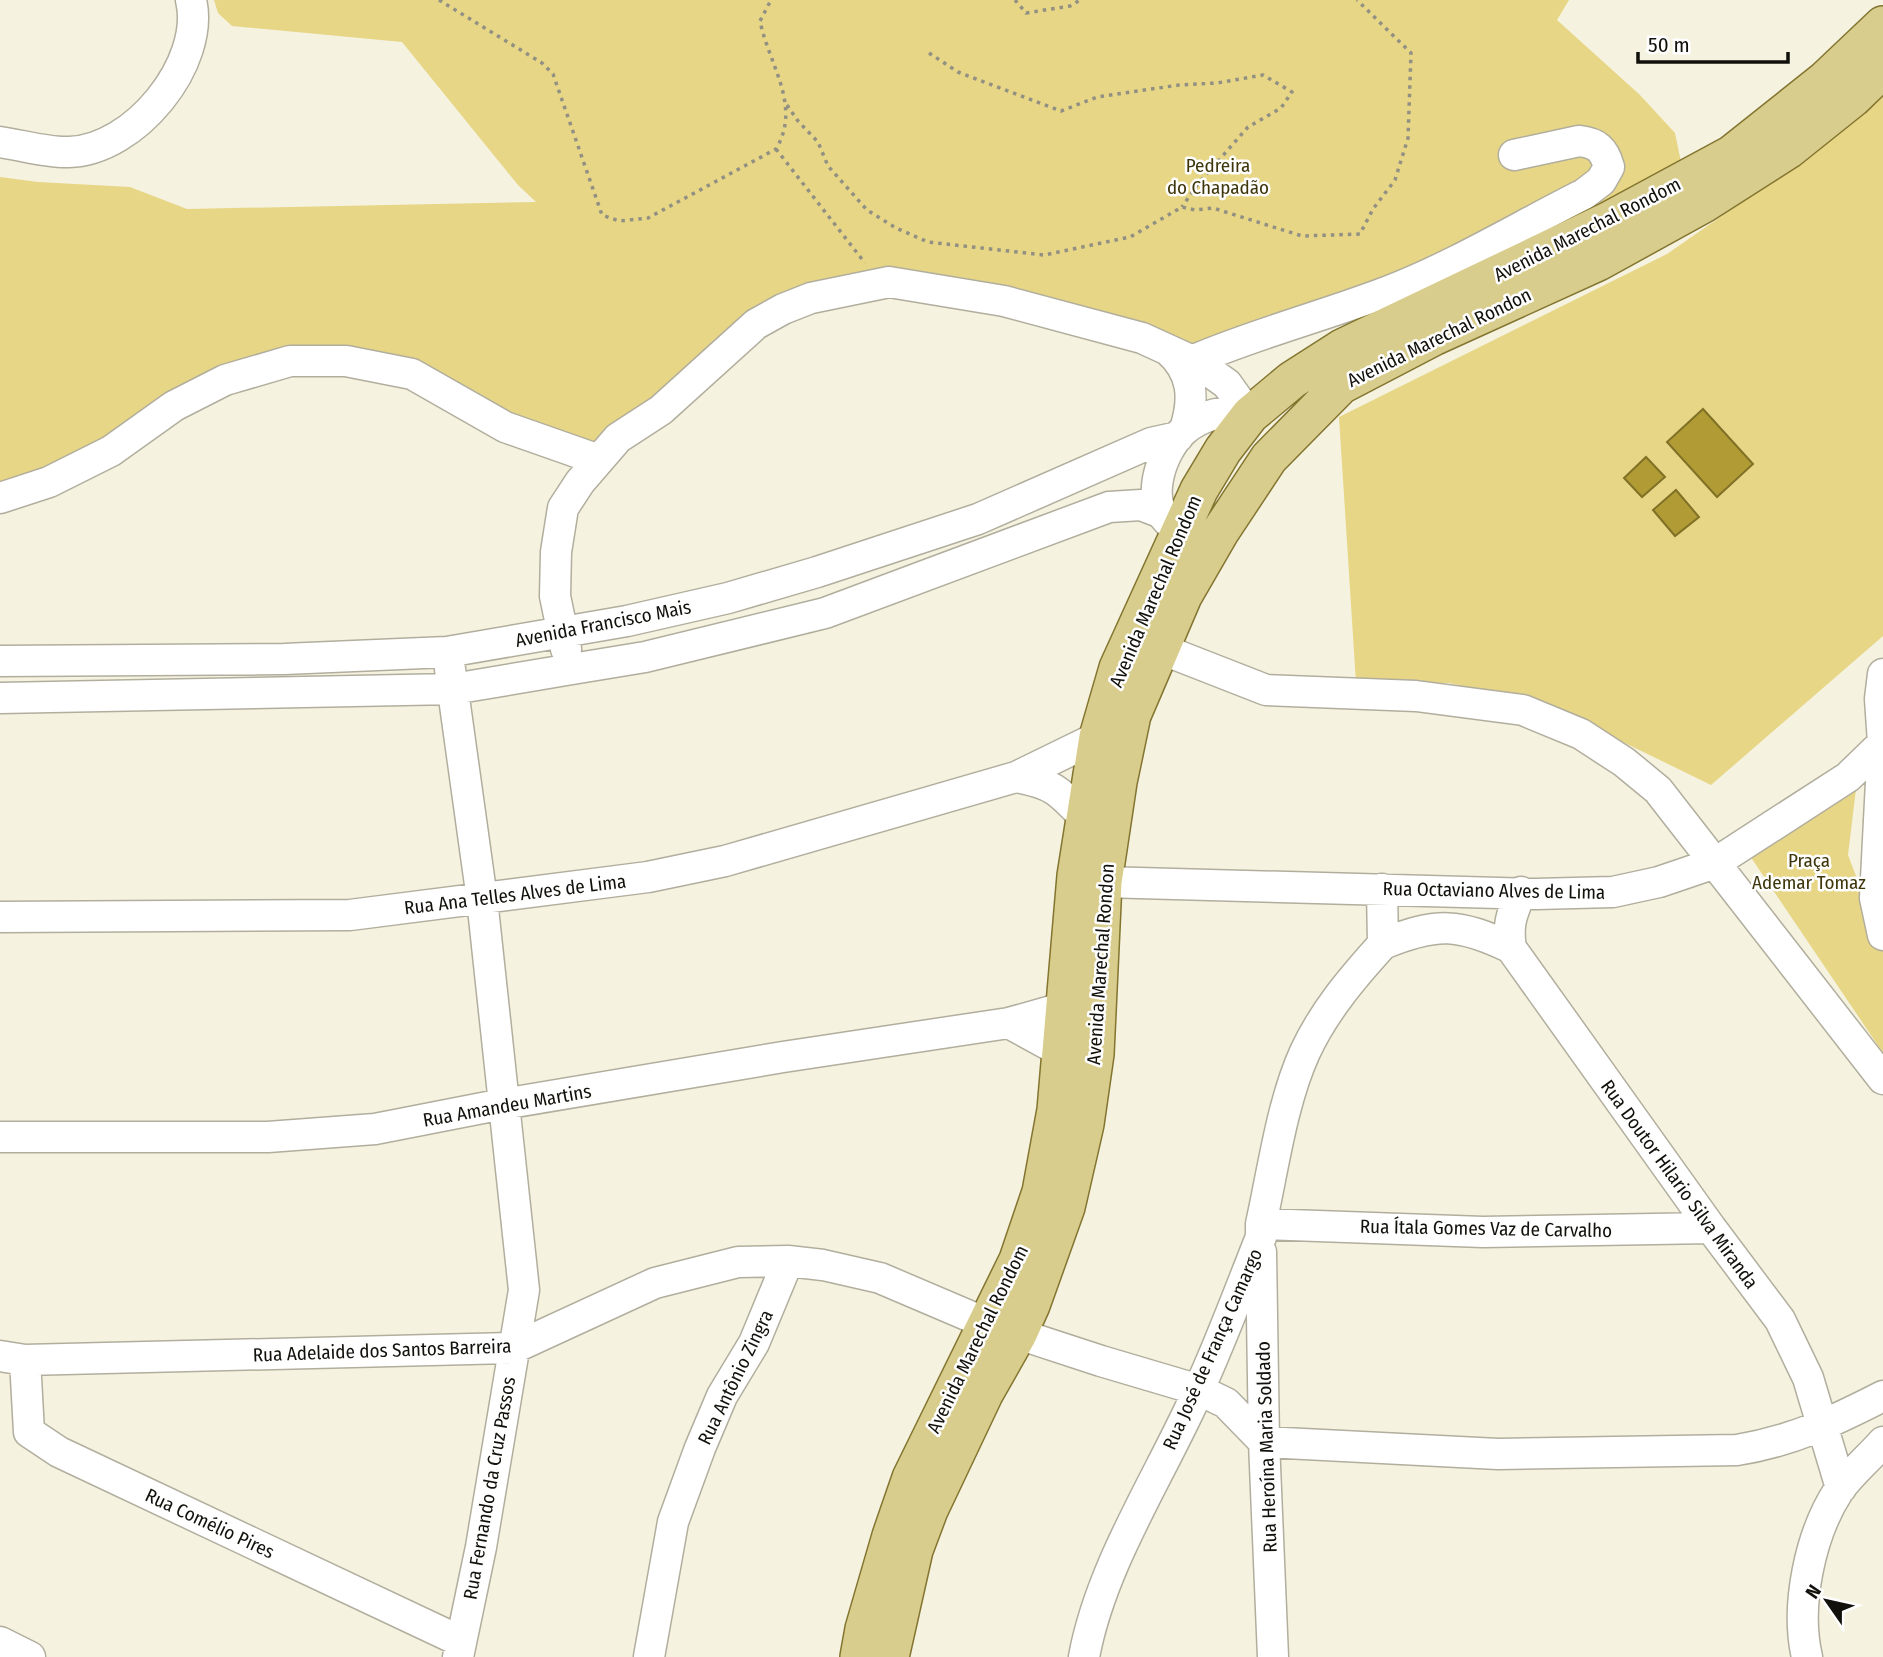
<svg xmlns="http://www.w3.org/2000/svg" width="1883" height="1657" font-family="'Fira Sans Condensed',sans-serif">
  <style>
    .green { fill: #e7d685 }
    .water { fill: #b09b34; stroke: #807127; stroke-width: 2 }
    .lines { fill: none; stroke-linecap: round; stroke-linejoin: round }
    .minor-casing { stroke: #b2ae9e; stroke-width: 33 }
    .major-casing { stroke: #83752f; stroke-width: 40 }
    .path { stroke: #929083; stroke-width: 3.5; stroke-dasharray: 3.5 5; stroke-linecap: butt }
    .minor { stroke: #fff; stroke-width: 30 }
    .major { stroke: #d9cd8e; stroke-width: 37 }
    .labels { text-anchor: middle; stroke-width: 5; stroke-linejoin: round; paint-order: stroke }
    .park-label { font-size: 19px; fill: #3e360a; stroke: #fefefe }
    .street-label { font-size: 19px; fill: #11100a; stroke: #fefefe }
  </style>
  <rect width="100%" height="100%" fill="#f5f2e0"/>
  <path class="green" d="M214,0h1355l-12,20 83,75 35,38 6,29 -194,101 -178,69 -95,32 -342,-91 -28,2 -68,23 -121,103 -62,46 -293,-98 -175,80 -91,48 -34,8v-308l38,5 92,5 57,22 349,-7 -18,-17 -116,-143 -170,-16 -14,-13z
    M1883,80v556l-172,149 -164,-80 -98,-22h-93l-17,-266 328,-163 141,-98z
    M1856,789l-8,66 35,92v106l-133,-197z"/>
  <path class="water" d="M1703,409l50,55 -36,33 -50,-55z
    M1646,457l19,20 -23,20 -18,-19z
    M1676,490l23,27 -24,19 -22,-26z"/>
  <g class="lines">
    <g class="minor-casing">
      <path id="minor" d="M0,142c22,3 47,11 69,10 65,-1 137,-89 122,-152
        M1168,350c25,22 27,48 17,79
        M1194,360c63,-27 130,-44 195,-69 67,-26 131,-65 195,-97l17,-13 8,-14c-5,-18 -12,-24 -30,-26l-65,14
        M0,498l49,-16 62,-31 63,-45 51,-26 65,-19h56l66,13 93,53 94,33 19,-22 43,-28 95,-86 27,-15 28,-11 78,-16 115,19 138,37 57,26 28,20 10,14 3,13
        M1173,525c-31,-20 -12,-74 10,-94 16,-15 45,-24 67,-16
        M566,649l-11,-53 1,-44 7,-44 17,-26 19,-22
        M1161,649l105,41 150,6 107,14 58,24 43,28 34,28 225,289
        M0,661l284,-2 163,-7 180,-31 101,-23 89,-26 161,-53 173,-76 27,-6
        M450,669l32,230 42,391 -43,257 -23,110
        M1883,674l-3,25 3,44 -8,155 8,37
        M0,698l453,-9 119,-20 73,-12 180,-44 284,-106 32,-2 21,8
        M1016,777c38,7 43,14 69,41
        M1103,882l433,12 77,-2 46,-10 56,-19 133,-86 35,-34
        M1521,892c-9,22 -14,32 -10,56l200,280 69,92 28,58 33,110
        M0,917l350,-2 298,-38 77,-16 291,-84 82,-40
        M1383,944c54,-22 76,-21 128,4
        M1009,1023l53,29
        M0,1137h268l107,-8 128,-25 280,-47 226,-34 57,-16h18
        M1261,1224l222,8 228,-4
        M1261,1252l3,190 9,215
        M0,1356l25,4 489,-12 141,-65 83,-21 50,-1 35,4 57,13 108,46 113,37 98,29 27,13 38,39 234,12 239,-4c56,-9 97,-29 146,-54
        M25,1360l4,72 30,20 401,189
        M0,1642l30,15
        M649,1657l24,-135 27,-74 22,-52 32,-53 34,-82
        M1084,1657c17,-93 77,-182 115,-268 23,-50 42,-102 62,-152v-13c12,-54 21,-122 44,-172 19,-41 48,-75 78,-108l-1,-55
        M1807,1657c-12,-51 3,-123 32,-167 12,-17 30,-32 44,-48"/>
    </g>
    <g class="major-casing">
      <path id="major" d="M859,1657l5,-28 27,-93 20,-58 107,-218 23,-68 15,-82 20,-234 22,-139 20,-69 81,-178 24,-40 27,-35 42,-35 50,-32 266,-127 124,-67 93,-74 58,-55
        M890,1657l24,-107 15,-40 55,-116 34,-60 13,-29 35,-98 19,-83 10,-70 8,-172 15,-100 14,-67 51,-119 37,-64 49,-74 72,-73 92,-48 165,-75 107,-59 83,-53 65,-52 30,-29"/>
    </g>
    <path class="path" d="M439,0l103,63 11,11 49,141 17,6 29,-3 128,-69c26,-43 -7,-84 -16,-128l11,-21
      M1015,0l11,13 44,-7 10,-6
      M929,53l29,19 103,39 36,-14 82,-12 38,-2 46,-8 29,17 -11,16 -33,19 -51,58 -15,22
      M787,105l11,16 20,21 10,24 39,44 29,18 32,14 116,13 86,-18 52,-30 13,3 18,-2 89,28 58,-2 13,-25 22,-29 13,-42 3,-85 -54,-53
      M776,149l89,114"/>
    <use href="#minor" class="minor"/>
    <use href="#major" class="major"/>
  </g>
  <g class="labels">
    <g class="park-label">
      <text x="1218" y="172">Pedreira<tspan x="1218" dy="22">do Chapadão</tspan></text>
      <text x="1809" y="867">Praça<tspan x="1809" dy="22">Ademar Tomaz</tspan></text>
    </g>
    <g class="street-label">
      <text transform="translate(1587 229) rotate(-27)" y="7">Avenida Marechal Rondom</text>
      <text transform="translate(1439 337) rotate(-26)" y="7">Avenida Marechal Rondon</text>
      <text transform="translate(1155 591) rotate(-67)" y="7">Avenida Marechal Rondom</text>
      <text transform="translate(603 623) rotate(-11)" y="7">Avenida Francisco Mais</text>
      <text transform="translate(1494 890) rotate(1)" y="7">Rua Octaviano Alves de Lima</text>
      <text transform="translate(515 894) rotate(-7)" y="7">Rua Ana Telles Alves de Lima</text>
      <text transform="translate(1100 964) rotate(-86)" y="7">Avenida Marechal Rondon</text>
      <text transform="translate(507 1105) rotate(-10)" y="7">Rua Amandeu Martins</text>
      <text transform="translate(1680 1184) rotate(54)" y="7">Rua Doutor Hilario Silva Miranda</text>
      <text transform="translate(1486 1228) rotate(1)" y="7">Rua Ítala Gomes Vaz de Carvalho</text>
      <text transform="translate(977 1339) rotate(-64)" y="7">Avenida Marechal Rondom</text>
      <text transform="translate(1212 1349) rotate(-66)" y="7">Rua José de França Camargo</text>
      <text transform="translate(382 1350) rotate(-2)" y="7">Rua Adelaide dos Santos Barreira</text>
      <text transform="translate(735 1377) rotate(-64)" y="7">Rua Antônio Zingra</text>
      <text transform="translate(1266 1447) rotate(-92)" y="7">Rua Heroína Maria Soldado</text>
      <text transform="translate(489 1488) rotate(-80)" y="7">Rua Fernando da Cruz Passos</text>
      <text transform="translate(210 1523) rotate(25)" y="7">Rua Comélio Pires</text>
    </g>
  </g>
  <g transform="translate(1827 1601) rotate(304)" stroke="#fefefe" stroke-width="5" paint-order="stroke">
  <path d="M0-5L12 26L0 18L-12 26Z" fill="#11100a"/>
  <text y="-10" font-size="19" font-weight="bold" text-anchor="middle" fill="#11100a">N</text>
  </g>
  <path d="M1638 52v10h150v-10" fill="none" stroke="#11100a" stroke-width="3.5"/>
  <text x="1648" y="52" font-size="21" fill="#11100a" stroke="#fefefe" stroke-width="5" paint-order="stroke">50 m</text>
</svg>
